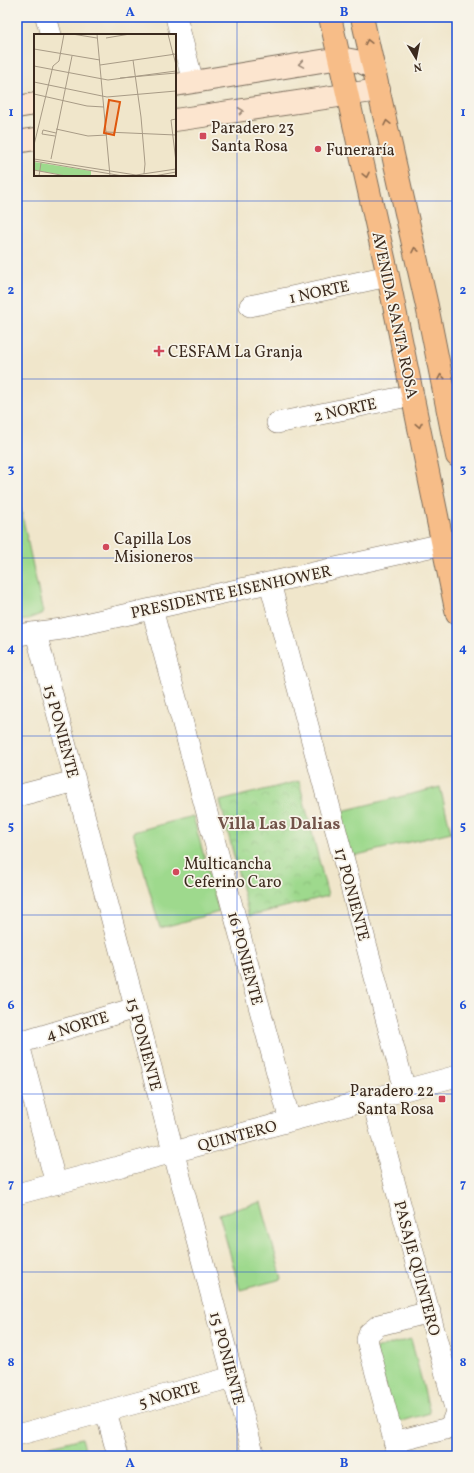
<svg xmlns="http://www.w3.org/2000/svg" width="474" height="1473" font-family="Vollkorn,serif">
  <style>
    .grass { fill: #9ed98d; stroke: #6c8256 }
    .park { fill: url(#park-crowns); stroke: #6c8256 }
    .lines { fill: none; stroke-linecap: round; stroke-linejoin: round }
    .minor-casing { stroke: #7a6c5b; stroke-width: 22 }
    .secondary-casing { stroke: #7a6c5b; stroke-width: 24 }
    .primary-casing { stroke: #7a6c5b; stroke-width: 24 }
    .minor { stroke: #fff; stroke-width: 21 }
    .secondary { stroke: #fce5cf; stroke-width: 22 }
    .primary { stroke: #f7bd88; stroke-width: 22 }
    .oneway { stroke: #906c4e }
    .oneway2 { stroke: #9c8876 }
    .grid { fill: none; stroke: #1d4ed8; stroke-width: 1; stroke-opacity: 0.55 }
    .poi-dot { fill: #d1495b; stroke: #f7f3e8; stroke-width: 1.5 }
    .labels { text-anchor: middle; stroke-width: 3.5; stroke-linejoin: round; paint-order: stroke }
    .poi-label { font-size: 16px; fill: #3b2a1e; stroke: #f7f3e8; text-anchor: start }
    .street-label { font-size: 16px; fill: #3b2a1e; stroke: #f7f3e8 }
    .neighbourhood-label { font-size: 17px; font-weight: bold; fill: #715248; stroke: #f7f3e8 }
    .inset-road { fill: none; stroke: #a89b86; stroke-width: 1 }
    .view { fill: #df570d; fill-opacity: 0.15; stroke: #df570d; stroke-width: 2 }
    .inset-edge { fill: none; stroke: #3b2a1e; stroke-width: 2 }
    .neatline { fill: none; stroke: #1d4ed8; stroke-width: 1.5 }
    .grid-label { font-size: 13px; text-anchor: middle; font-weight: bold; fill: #1d4ed8 }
  </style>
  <defs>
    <pattern id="park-crowns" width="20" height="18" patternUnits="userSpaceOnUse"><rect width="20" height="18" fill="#9ed98d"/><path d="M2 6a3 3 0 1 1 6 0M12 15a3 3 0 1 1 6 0" fill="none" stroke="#89ba79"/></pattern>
  </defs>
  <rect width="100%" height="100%" fill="#f7f3e8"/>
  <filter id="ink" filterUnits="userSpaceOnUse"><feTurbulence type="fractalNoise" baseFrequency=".025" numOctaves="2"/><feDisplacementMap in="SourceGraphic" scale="8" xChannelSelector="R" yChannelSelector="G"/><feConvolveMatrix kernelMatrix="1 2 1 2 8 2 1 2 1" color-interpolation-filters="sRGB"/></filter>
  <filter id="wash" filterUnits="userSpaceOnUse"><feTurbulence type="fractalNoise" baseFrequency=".012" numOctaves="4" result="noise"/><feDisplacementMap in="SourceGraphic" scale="16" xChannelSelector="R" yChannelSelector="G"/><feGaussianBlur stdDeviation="0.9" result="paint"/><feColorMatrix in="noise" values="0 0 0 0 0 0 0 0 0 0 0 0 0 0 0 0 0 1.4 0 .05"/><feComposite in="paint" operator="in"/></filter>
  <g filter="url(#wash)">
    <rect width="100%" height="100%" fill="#f0e6cb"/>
    <path class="grass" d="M17,491l26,122 -17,7 -9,1z
      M440,787l11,45 -102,25 -11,-45z
      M193,816l26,96 -59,16 -27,-96z
      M261,1202l21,77 -42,11 -21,-76z
      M411,1339l19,74 -35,10 -20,-74z
      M82,1438l5,18h-70v-1z"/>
    <path class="park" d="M299,781l29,115 -79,20 -29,-115z"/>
  </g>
  <g filter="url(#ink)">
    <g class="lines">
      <g class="minor-casing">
        <path id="minor" d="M46,17l5,18
          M176,17l17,65
          M250,306l138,-30
          M277,423l136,-28
          M270,583l135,507
          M152,609l138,512
          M36,633l218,823
          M17,635l45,-6 381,-85
          M17,796l58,-15
          M17,1037l39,147
          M19,1043l116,-35
          M372,1099l84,313 -5,13 -6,4 -51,13
          M17,1194l440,-118
          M106,1412l12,44
          M17,1435l216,-58
          M398,1455l-31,-115 2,-7 10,-8 51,-13"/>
      </g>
      <g class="secondary-casing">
        <path id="secondary" d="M175,85l165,-27 21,4 13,6
          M17,107l18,-3
          M175,120l204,-30
          M17,142l18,-3"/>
      </g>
      <g class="primary-casing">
        <path id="primary" d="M330,17l58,259 69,338
          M362,17l65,289 30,150"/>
      </g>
      <use href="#minor" class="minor"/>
      <use href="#secondary" class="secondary"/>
      <use href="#primary" class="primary"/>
    </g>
    <defs><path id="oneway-chevron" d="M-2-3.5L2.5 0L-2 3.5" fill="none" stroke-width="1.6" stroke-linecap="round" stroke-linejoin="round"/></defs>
    <g class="oneway">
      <use href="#oneway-chevron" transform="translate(368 42) rotate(-102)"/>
      <use href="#oneway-chevron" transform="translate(387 123) rotate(-102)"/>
      <use href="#oneway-chevron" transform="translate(366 175) rotate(78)"/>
      <use href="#oneway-chevron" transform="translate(415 250) rotate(-102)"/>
      <use href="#oneway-chevron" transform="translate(441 377) rotate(-101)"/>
      <use href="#oneway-chevron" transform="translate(419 425) rotate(79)"/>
    </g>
    <g class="oneway2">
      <use href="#oneway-chevron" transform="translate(301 64) rotate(171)"/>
      <use href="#oneway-chevron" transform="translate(241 111) rotate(-8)"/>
    </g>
  </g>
  <path class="grid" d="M237,17v1439M17,201h440M17,379h440M17,558h440M17,736h440M17,915h440M17,1094h440M17,1272h440"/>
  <g class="poi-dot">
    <rect x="199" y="132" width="8" height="8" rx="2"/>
    <circle cx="318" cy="149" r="4"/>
    <path d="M157 345h4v4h4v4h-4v4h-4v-4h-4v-4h4z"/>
    <circle cx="106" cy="547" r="4"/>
    <circle cx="176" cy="872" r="4"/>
    <rect x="438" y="1095" width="8" height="8" rx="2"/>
  </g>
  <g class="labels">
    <g class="poi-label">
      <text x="211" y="133">Paradero 23<tspan x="211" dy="18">Santa Rosa</tspan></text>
      <text x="326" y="155">Funeraría</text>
      <text x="168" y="357">CESFAM La Granja</text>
      <text x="114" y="544">Capilla Los<tspan x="114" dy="18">Misioneros</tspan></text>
      <text x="184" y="869">Multicancha<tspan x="184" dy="18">Ceferino Caro</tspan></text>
      <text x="434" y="1096" text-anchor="end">Paradero 22<tspan x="434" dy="18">Santa Rosa</tspan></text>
    </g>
    <g class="street-label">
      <text transform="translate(319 291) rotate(-12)" y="6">1 NORTE</text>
      <text transform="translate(396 315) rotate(78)" y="6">AVENIDA SANTA ROSA</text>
      <text transform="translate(345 409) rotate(-12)" y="6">2 NORTE</text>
      <text transform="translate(231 591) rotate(-12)" y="6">PRESIDENTE EISENHOWER</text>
      <text transform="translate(62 731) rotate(75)" y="6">15 PONIENTE</text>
      <text transform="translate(353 894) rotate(75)" y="6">17 PONIENTE</text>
      <text transform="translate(246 958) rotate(75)" y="6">16 PONIENTE</text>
      <text transform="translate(77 1025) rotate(-17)" y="6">4 NORTE</text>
      <text transform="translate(145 1044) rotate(75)" y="6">15 PONIENTE</text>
      <text transform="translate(237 1135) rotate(-15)" y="6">QUINTERO</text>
      <text transform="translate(418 1268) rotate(75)" y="6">PASAJE QUINTERO</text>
      <text transform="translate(228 1358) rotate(75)" y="6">15 PONIENTE</text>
      <text transform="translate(169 1394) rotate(-15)" y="6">5 NORTE</text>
    </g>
    <g class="neighbourhood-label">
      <text x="279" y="829">Villa Las Dalias</text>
    </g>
  </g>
  <g transform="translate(34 34)">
    <rect width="142" height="142" fill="#f0e6cb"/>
    <path d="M0,128l57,9v5h-23l-34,-6z" fill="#9ed98d"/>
    <path class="inset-road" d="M38,0l25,4M63,0l13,142M134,0l5,20M72,4l24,-4M0,15l66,11M139,19l3,12M99,26l8,57 4,47 -1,10M66,31l76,-11M0,32l74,14 68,-9M86,44l56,-5M0,48l73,15M0,60l53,12 17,1M73,63l69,-6M142,85l-5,1 5,42M22,95l32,7 19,-1M72,98l70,3M21,102l-13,-2 1,-4 13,3M0,111l19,-79 6,-5 5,-27M0,125l102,16 40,-6M17,125l21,-103M0,127l89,15M0,136l32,6M5,142l2,-13M120,142l22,-4"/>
    <path class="view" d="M75,66l11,2 -6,33 -10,-2z"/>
    <rect width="142" height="142" class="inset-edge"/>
  </g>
  <rect width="474" height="1473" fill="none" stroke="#f7f3e8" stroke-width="44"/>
  <g transform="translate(416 58) rotate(170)" stroke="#f7f3e8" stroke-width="3" paint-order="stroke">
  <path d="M0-3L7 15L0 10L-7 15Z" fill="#3b2a1e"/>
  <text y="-6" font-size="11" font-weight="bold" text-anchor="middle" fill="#3b2a1e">N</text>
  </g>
  <rect x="22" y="22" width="430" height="1429" class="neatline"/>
  <g class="grid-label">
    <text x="130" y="16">A</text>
    <text x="344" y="16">B</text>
    <text x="11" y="116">1</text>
    <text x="463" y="116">1</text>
    <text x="11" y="294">2</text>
    <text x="463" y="294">2</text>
    <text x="11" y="473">3</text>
    <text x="463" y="473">3</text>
    <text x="11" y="652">4</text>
    <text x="463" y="652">4</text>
    <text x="11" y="830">5</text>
    <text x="463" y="830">5</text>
    <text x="11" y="1009">6</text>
    <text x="463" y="1009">6</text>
    <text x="11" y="1188">7</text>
    <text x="463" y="1188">7</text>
    <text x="11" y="1366">8</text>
    <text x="463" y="1366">8</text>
    <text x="130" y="1467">A</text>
    <text x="344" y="1467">B</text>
  </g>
</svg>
